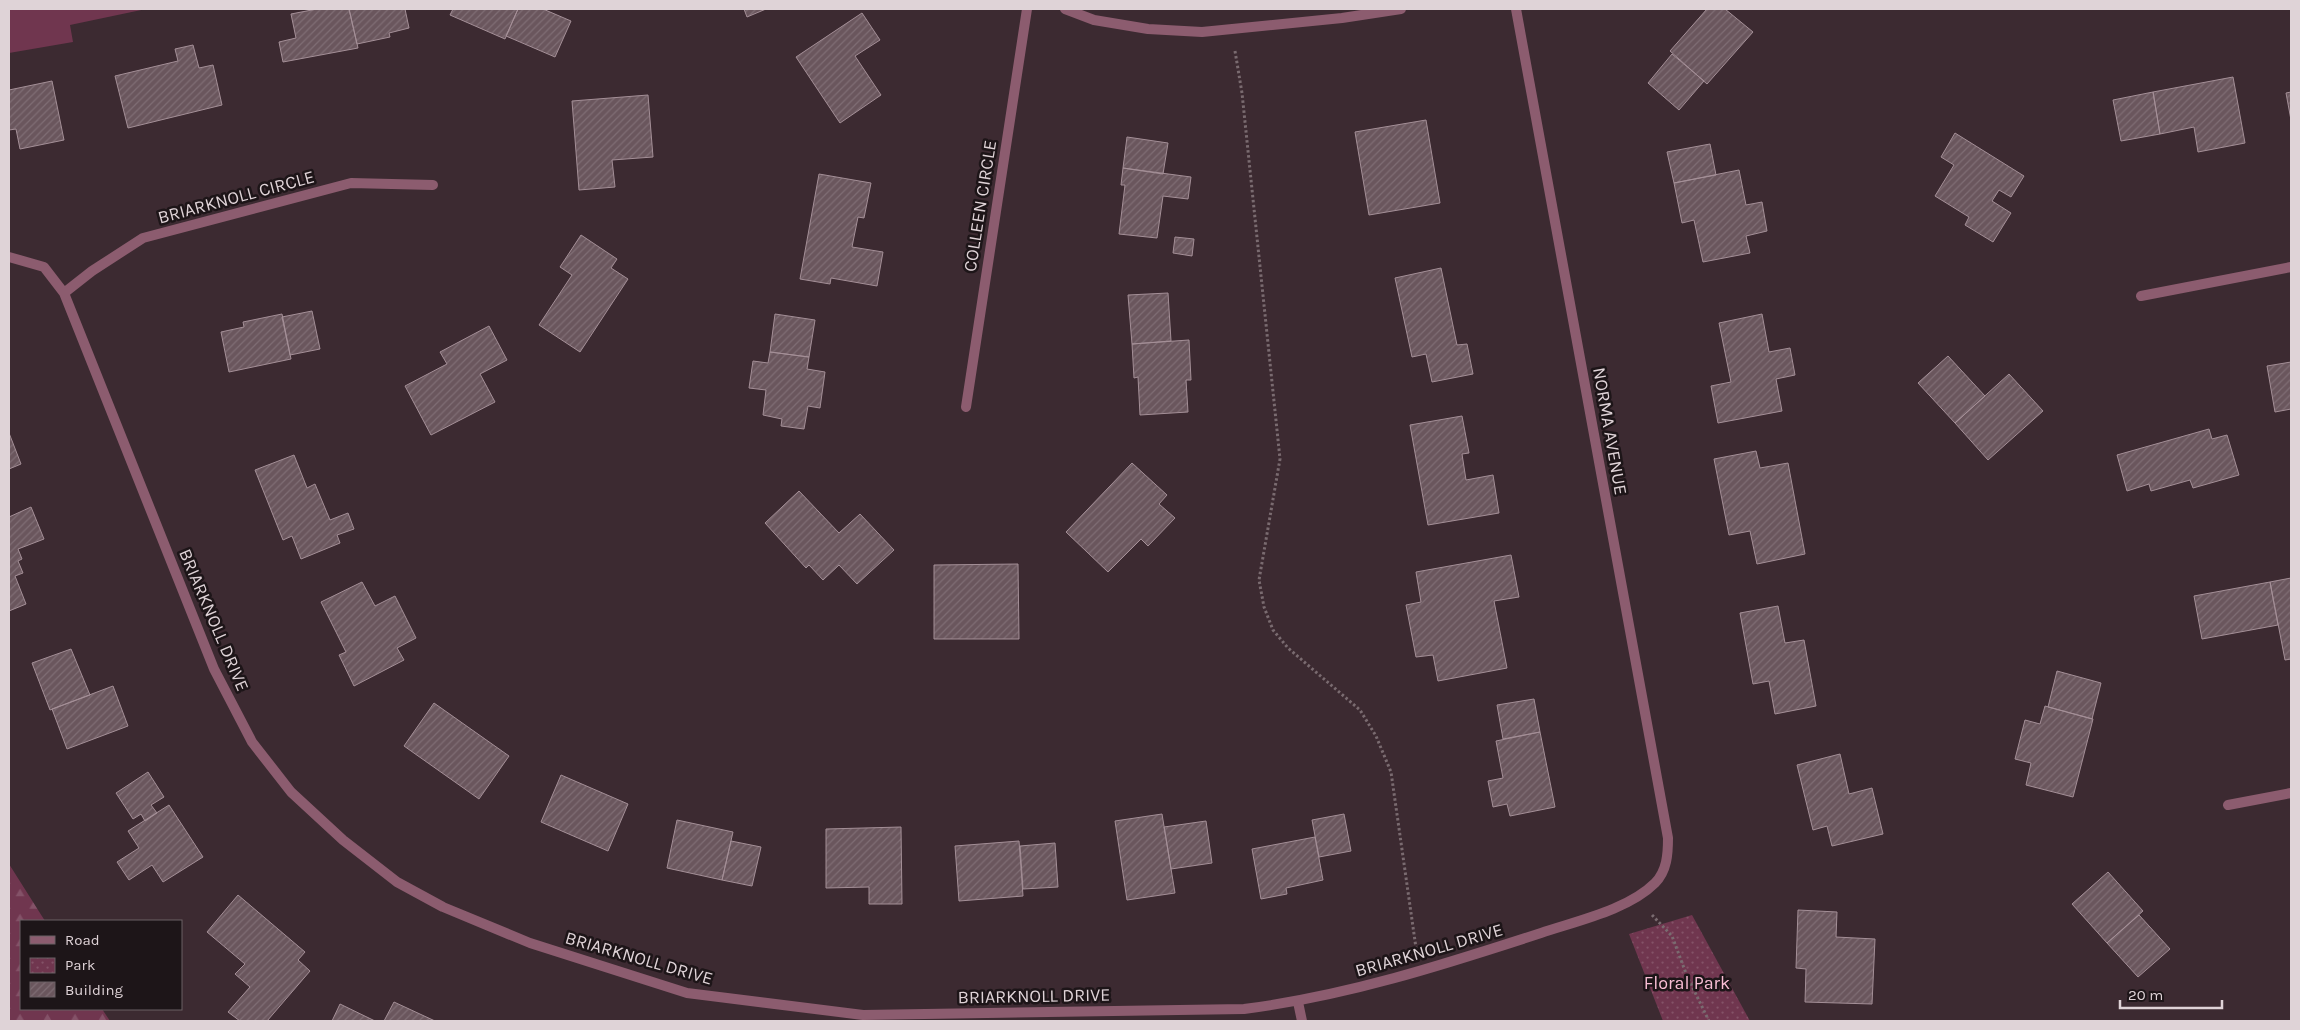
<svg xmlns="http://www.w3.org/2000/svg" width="2300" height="1030" font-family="Karla,sans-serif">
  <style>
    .green { fill: #70364f }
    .forest { fill: url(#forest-firs) }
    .park { fill: url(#park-dots) }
    .building { fill: url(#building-hatch); stroke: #a48f97 }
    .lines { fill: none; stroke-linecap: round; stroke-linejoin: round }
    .path { stroke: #7a6b70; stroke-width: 3; stroke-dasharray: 2.5 2.5; stroke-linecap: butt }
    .minor { stroke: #8c5c6f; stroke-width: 10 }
    .labels { text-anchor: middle; stroke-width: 5; stroke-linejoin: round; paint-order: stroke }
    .street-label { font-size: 18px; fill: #dfd3d7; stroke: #1d1518 }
    .park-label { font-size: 18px; fill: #f9bed5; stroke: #1d1518 }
  </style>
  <defs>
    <pattern id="forest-firs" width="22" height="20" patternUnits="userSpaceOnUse" patternTransform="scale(1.25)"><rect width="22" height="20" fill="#70364f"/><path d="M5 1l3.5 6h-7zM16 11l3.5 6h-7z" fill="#845268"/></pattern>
    <pattern id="park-dots" width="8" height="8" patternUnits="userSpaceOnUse" patternTransform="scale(1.25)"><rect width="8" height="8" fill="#70364f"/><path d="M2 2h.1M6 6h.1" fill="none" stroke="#845268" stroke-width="1.8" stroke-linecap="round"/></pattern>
    <pattern id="building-hatch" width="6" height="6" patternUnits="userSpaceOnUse" patternTransform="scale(1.25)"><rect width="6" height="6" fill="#6a565d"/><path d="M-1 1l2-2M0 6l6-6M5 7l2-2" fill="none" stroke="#7f6d74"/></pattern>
  </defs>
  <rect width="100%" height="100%" fill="#3c2a31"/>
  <path class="green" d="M9,9h137l-76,16 3,17 -64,11z"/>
  <path class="forest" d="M9,864l36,57h-24v88h81l8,12h-101z"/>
  <path class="park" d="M1692,915l58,106h-87l-34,-87z"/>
  <path class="building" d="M317,9h32l9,39 -75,14 -4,-20 17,-4 -5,-24z
    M349,9h56l4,19 -20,5 1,4 -33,7z
    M453,9h65l-13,30 -55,-24z
    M518,9h25l28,12 -16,36 -49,-21z
    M744,9h22l-19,8z
    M1707,9h18l28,23 -46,52 -37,-33z
    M862,13l18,27 -25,16 26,39 -41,28 -44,-66z
    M193,45l6,23 14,-3 9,40 -94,23 -13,-52 63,-15 -3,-12z
    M1672,54l32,27 -25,29 -31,-27z
    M2233,77l12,66 -47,9 -4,-25 -34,7 -7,-42z
    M52,81l12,59 -44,9 -4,-20 -7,1v-40z
    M2153,92l7,42 -39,7 -8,-41z
    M2291,92v28l-5,-27z
    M648,95l5,62 -41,3 3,27 -36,3 -7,-89z
    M1426,120l14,83 -71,12 -14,-83z
    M1955,133l69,43 -13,21 -12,-7 -7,11 19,12 -18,29 -28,-17 4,-8 -34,-21 19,-31 -13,-8z
    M1127,137l41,6 -5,31 -40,-6z
    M1710,144l6,31 -42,8 -7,-31z
    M1123,168l68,9 -3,22 -25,-3 -6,42 -38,-4 6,-49h-4z
    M1739,170l7,35 16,-3 5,29 -21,5 4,17 -47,9 -9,-42 -12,3 -8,-40z
    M819,174l52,9 -7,35 -6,-1 -6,30 31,5 -6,34 -46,-8 -1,6 -30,-5z
    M581,235l36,24 -6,9 17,11 -48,73 -41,-27 33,-50 -12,-8z
    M1175,237l19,2 -2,17 -19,-3z
    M1441,268l16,77 10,-1 6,30 -41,8 -6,-28 -14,3 -17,-79z
    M1168,293l3,48 -39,3 -4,-49z
    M312,311l8,38 -30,6 -8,-38z
    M282,314l9,45 -62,13 -8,-40 23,-5 -1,-5z
    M775,314l40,6 -6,37 -39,-5z
    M1762,314l7,38 21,-4 5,27 -19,4 6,32 -64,12 -7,-37 20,-4 -12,-59z
    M489,326l18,34 -27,14 15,28 -64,33 -26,-49 42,-22 -7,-12z
    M1189,340l2,40h-5l2,32 -48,3 -2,-38 -4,1 -2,-34z
    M770,352l39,5 -2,12 18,3 -5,36 -12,-2 -4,23 -23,-3 1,-7 -19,-4 3,-25 -17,-2 4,-27 15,2z
    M1948,356l37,40 -30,27 -37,-40z
    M2291,362v47l-16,3 -8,-46z
    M2009,374l34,37 -55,49 -33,-37z
    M1462,416l7,37 -7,1 4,26 27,-5 6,38 -71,12 -18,-100z
    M2209,429l3,10 15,-4 12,40 -46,13 -3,-8 -39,11 -2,-7 -22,7 -10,-36z
    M9,433l12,31 -12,5z
    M1756,451l4,17 28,-5 17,91 -48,10 -7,-33 -21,4 -15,-76z
    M294,455l13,33 8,-4 15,36 18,-7 6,16 -17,6 3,8 -39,16 -9,-23 -9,4 -28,-70z
    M1132,463l35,32 -8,9 16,14 -27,28 -7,-7 -33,33 -42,-40z
    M799,491l40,42 21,-19 34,36 -37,34 -18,-19 -16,15 -14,-15 -3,3 -41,-45z
    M31,507l13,32 -26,10 4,10 -4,2 5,12 -8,3 11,28 -17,7v-94z
    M1511,555l8,42 -25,4 13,67 -69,13 -5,-26 -17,2 -10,-52 15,-3 -5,-30z
    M1018,564l1,75h-85v-74z
    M2291,578v81l-6,1 -15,-78z
    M362,582l13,24 20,-10 21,42 -19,10 7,12 -50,26 -15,-31 7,-3 -25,-50z
    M2270,582l8,43 -76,14 -8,-43z
    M1778,606l7,37 19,-3 12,66 -41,8 -6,-33 -16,3 -13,-71z
    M71,649l19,46 -40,15 -18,-47z
    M2057,671l44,12 -9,36 -44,-12z
    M113,686l15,40 -61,23 -15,-40z
    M1534,699l6,33 -37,7 -6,-34z
    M434,703l75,53 -30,43 -75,-53z
    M2045,706l48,13 -20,78 -47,-12 5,-22 -16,-4 10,-39 15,4z
    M1540,732l15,75 -45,9 -3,-12 -14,3 -5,-26 15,-3 -7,-37z
    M1840,754l9,40 23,-6 11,46 -51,12 -5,-20 -14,4 -16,-65z
    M148,772l16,25 -13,8 6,8 -12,8 -4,-7 -8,5 -17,-26z
    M561,775l67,29 -20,47 -67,-29z
    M169,805l34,52 -40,25 -11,-17 -23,15 -12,-18 22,-14 -11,-17z
    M1162,814l13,79 -48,7 -12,-79z
    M1344,814l7,37 -32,6 -7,-37z
    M677,820l56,12 -11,48 -55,-12z
    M1206,821l6,42 -41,6 -7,-42z
    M901,827l1,77h-33v-17l-43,1v-59z
    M1315,837l8,43 -37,8 1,6 -26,5 -9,-50z
    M731,841l30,6 -9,39 -30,-6z
    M1019,841l4,55 -64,5 -4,-55z
    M1055,843l3,44 -35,2 -3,-43z
    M2108,872l35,39 -36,32 -35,-39z
    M238,895l67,57 -7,8 12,11 -43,50h-27l-12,-9 22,-25 -15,-13 10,-10 -38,-32z
    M1798,910l39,2 -1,25 39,2 -3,65 -67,-2 1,-33 -10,-1z
    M2139,915l31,34 -32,28 -31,-34z
    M394,1002l41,19h-51z
    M340,1004l35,17h-43z"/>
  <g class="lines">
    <path class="path" d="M1235,51l7,42 38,366 -21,121 5,27 9,23 15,18 72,62 16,26 15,36 25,176
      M1652,915l20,21 15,40 22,45"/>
    <path class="minor" d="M1065,9l29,11 54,9 54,3 140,-14 59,-9
      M9,257l35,10 20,26 150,376 38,73 39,50 52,48 54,42 46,25 87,36 157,50 176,22 381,-6c102,-13 199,-44 297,-76 35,-12 87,-23 114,-50 12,-12 13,-29 13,-45l-152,-829
      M64,293l28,-22 51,-33 208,-55 82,2
      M2141,296l150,-29
      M966,407l61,-398
      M2228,805l63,-12
      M1298,1002l4,19"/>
  </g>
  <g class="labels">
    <g class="street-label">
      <text transform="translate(236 197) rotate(-15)" y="6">BRIARKNOLL CIRCLE</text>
      <text transform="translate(980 206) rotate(-81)" y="6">COLLEEN CIRCLE</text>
      <text transform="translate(1610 431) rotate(80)" y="6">NORMA AVENUE</text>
      <text transform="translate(214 620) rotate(67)" y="6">BRIARKNOLL DRIVE</text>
      <text transform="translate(1429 950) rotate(-16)" y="6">BRIARKNOLL DRIVE</text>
      <text transform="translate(639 958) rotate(16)" y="6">BRIARKNOLL DRIVE</text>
      <text transform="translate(1034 996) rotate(-1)" y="6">BRIARKNOLL DRIVE</text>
    </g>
    <g class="park-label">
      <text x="1687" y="989">Floral Park</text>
    </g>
  </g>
  <rect width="2300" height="1030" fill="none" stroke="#dfd3d7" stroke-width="20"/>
  <rect x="20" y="920" width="162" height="90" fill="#1d1518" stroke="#6b6164"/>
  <rect x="30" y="936" width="25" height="8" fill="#8c5c6f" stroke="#6b6164"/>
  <text x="65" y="945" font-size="15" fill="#dfd3d7">Road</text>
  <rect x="30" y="958" width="25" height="15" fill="url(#park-dots)" stroke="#6b6164"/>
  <text x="65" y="970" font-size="15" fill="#dfd3d7">Park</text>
  <rect x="30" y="982" width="25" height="15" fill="url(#building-hatch)" stroke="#6b6164"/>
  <text x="65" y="995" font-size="15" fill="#dfd3d7">Building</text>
  <path d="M2120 1000v8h102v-8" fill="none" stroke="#dfd3d7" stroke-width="2.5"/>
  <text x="2128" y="1000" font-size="15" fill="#dfd3d7" stroke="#1d1518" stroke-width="4" paint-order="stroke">20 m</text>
</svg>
